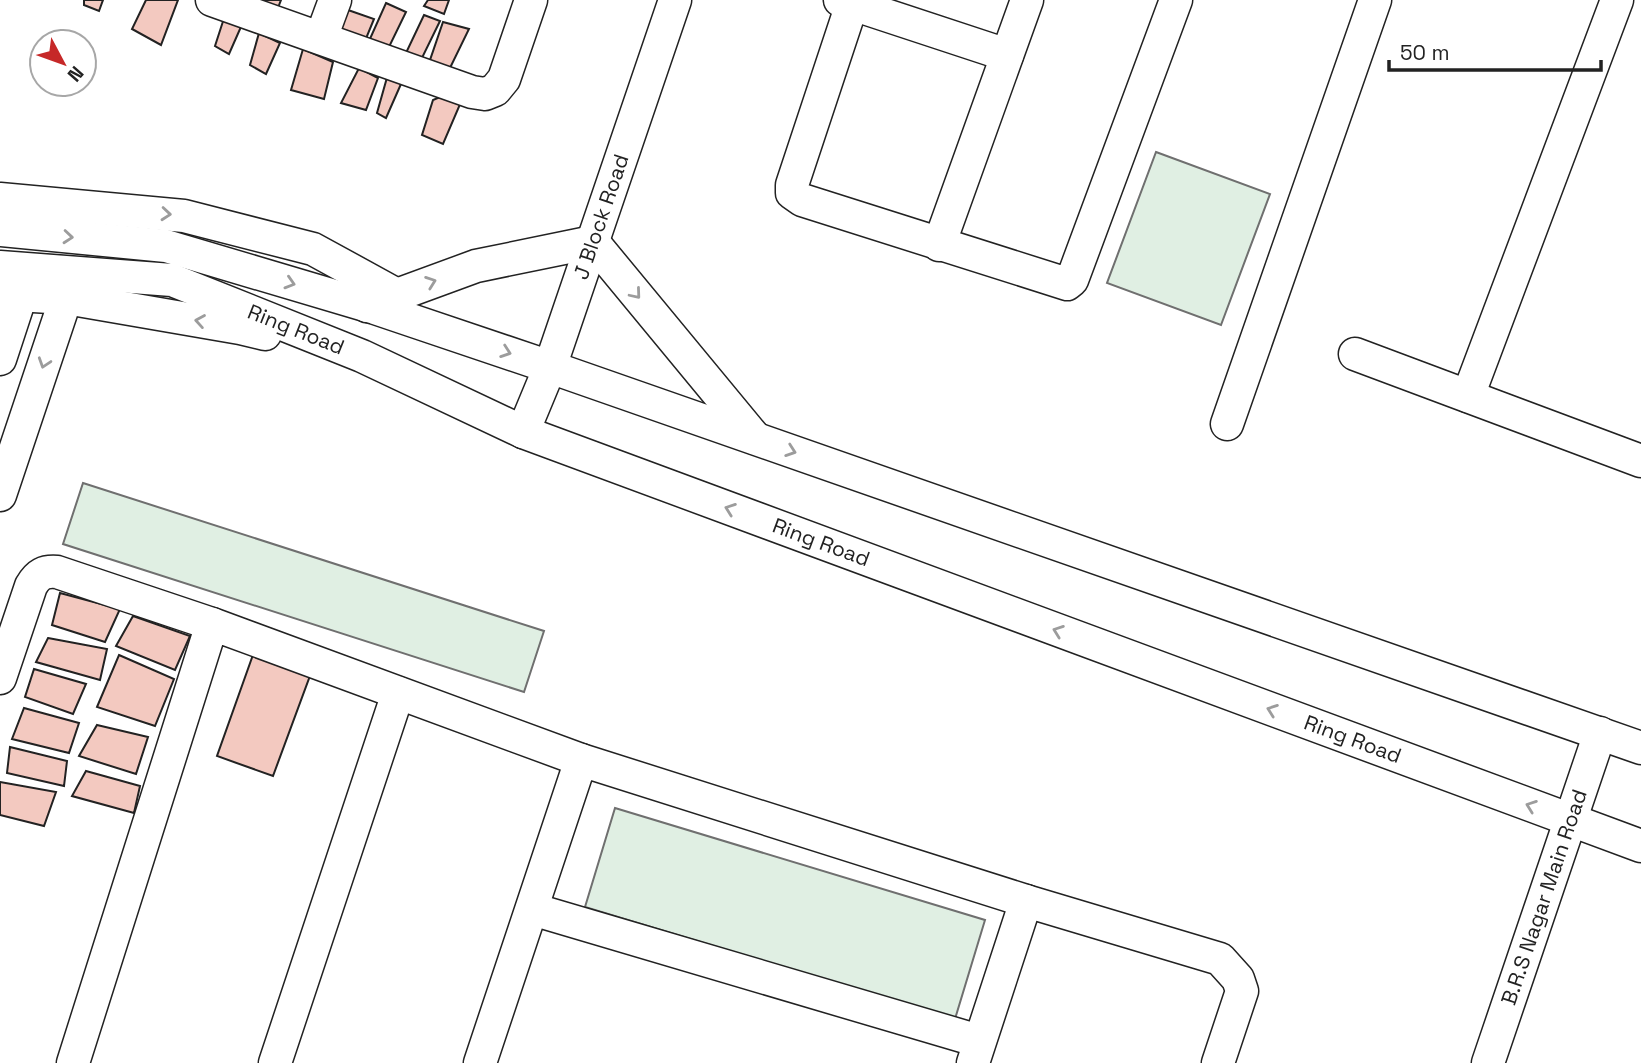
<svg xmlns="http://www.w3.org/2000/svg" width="1641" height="1063" font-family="'Space Grotesk',sans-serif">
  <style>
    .green { fill: #e0efe3; stroke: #6f6f6f; stroke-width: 2 }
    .building { fill: #f3c9c0; stroke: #222; stroke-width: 2 }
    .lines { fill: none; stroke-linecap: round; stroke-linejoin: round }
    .minor-casing { stroke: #222; stroke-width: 35 }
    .minor { stroke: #fff; stroke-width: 32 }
    .oneway { stroke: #9c9c9c }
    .labels { text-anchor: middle; stroke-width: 5; stroke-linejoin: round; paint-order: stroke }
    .street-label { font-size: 21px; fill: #222; stroke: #fff }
  </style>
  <rect width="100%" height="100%" fill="#fff"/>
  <path class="green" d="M1156,152l114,42 -49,131 -114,-42z
    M83,483l461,148 -20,61 -461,-148z
    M615,808l370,112 -30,99 -370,-112z"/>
  <path class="building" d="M84,0h19l-4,11 -15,-6z
    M146,0h32l-17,45 -29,-16z
    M246,0h35l-5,13z
    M428,0h21l-5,14 -20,-8z
    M386,3l20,9 -18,37 -19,-8z
    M348,10l26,9 -9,22 -27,-9z
    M226,12l18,8 -15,34 -14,-8z
    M424,15l16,6 -20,41 -15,-7z
    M443,22l26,7 -20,41 -20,-7z
    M259,33l21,10 -14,31 -16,-9z
    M303,49l30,13 -9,37 -33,-9z
    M359,68l19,10 -12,32 -25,-7z
    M388,74l13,10 -15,34 -9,-5z
    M440,97l21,5 -18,42 -21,-9 11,-35z
    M60,593l60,16 -15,33 -53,-17z
    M133,616l57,20 -15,34 -59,-24z
    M48,638l59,11 -7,31 -64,-18z
    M254,652l57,21 -38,103 -56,-20z
    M119,655l55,24 -19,47 -58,-19z
    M34,669l52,15 -13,30 -48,-17z
    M24,708l55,15 -10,30 -57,-14z
    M97,725l51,12 -12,37 -57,-18z
    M10,747l57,14 -3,25 -57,-13z
    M86,771l54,15 -6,27 -62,-17z
    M0,782l56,10 -12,34 -44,-11z"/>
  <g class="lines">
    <g class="minor-casing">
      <g id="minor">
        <path d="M212,0l260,92 13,2 10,-4 9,-11 27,-79"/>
        <path d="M840,0l167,55"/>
        <path d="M852,4l-60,181v8l10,7 265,84 5,-4 104,-280"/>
        <path d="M321,38l14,-38"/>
        <path d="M0,199l184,17 129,33 84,46"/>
        <path d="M0,230l166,16 209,62 175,59 1091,381"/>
        <path d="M939,245l88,-245"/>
        <path id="s1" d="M0,267l172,13 190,76 161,76 1118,414"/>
        <path d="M0,294l66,4 174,30 25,6"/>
        <path d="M367,306l109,-40 117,-24 162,196"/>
        <path d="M1355,354l286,107"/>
        <path d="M0,359l21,-64"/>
        <path d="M1468,396l149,-396"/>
        <path d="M1227,424l148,-424"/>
        <path id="s2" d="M523,432l27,-65 125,-367"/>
        <path d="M0,495l66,-197"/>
        <path d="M0,678l31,-92c7,-12 13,-15 26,-14l155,52"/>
        <path d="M532,909l447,132"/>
        <path d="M73,1063l139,-439 369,136"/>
        <path d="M275,1063l123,-370"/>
        <path d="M480,1063l101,-303 445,141"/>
        <path d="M973,1063l53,-162 194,58 18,20 4,12 -24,72"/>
        <path id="s3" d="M1488,1063l112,-330"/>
      </g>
    </g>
    <use href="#minor" class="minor"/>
  </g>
  <defs><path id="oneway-chevron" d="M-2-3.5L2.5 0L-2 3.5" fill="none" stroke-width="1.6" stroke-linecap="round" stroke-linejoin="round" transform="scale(1.75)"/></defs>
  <g class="oneway">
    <use href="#oneway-chevron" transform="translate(166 214) rotate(5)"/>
    <use href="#oneway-chevron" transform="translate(68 237) rotate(5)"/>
    <use href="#oneway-chevron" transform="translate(431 282) rotate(-20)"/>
    <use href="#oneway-chevron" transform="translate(290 283) rotate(17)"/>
    <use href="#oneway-chevron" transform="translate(636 294) rotate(50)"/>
    <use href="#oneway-chevron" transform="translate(200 321) rotate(-170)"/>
    <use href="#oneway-chevron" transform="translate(506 352) rotate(19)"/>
    <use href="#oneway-chevron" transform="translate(44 363) rotate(108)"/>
    <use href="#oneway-chevron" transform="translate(791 451) rotate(19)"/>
    <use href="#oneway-chevron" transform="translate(730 509) rotate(-160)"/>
    <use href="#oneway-chevron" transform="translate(1058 631) rotate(-160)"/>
    <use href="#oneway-chevron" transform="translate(1272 710) rotate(-160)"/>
    <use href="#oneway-chevron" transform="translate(1531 806) rotate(-160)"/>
  </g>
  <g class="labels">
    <g class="street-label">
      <text dy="7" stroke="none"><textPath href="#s2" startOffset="229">J Block Road</textPath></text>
      <text dy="7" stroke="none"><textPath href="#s1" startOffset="306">Ring Road</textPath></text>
      <text dy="7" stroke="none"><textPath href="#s1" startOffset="873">Ring Road</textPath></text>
      <text dy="7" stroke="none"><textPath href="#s1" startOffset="1440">Ring Road</textPath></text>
      <text dy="7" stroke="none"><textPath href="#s3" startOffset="175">B.R.S Nagar Main Road</textPath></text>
    </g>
  </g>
  <g transform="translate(63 63) rotate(131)"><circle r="33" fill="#ffffff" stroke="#a7a7a7" stroke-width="2"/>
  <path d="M0-5L12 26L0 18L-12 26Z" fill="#c62828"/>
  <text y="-10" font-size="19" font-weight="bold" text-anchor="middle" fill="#222222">N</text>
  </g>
  <path d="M1389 60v10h212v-10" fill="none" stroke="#222222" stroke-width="3.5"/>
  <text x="1400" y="60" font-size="21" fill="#222222" stroke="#ffffff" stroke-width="5" paint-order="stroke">50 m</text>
</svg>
